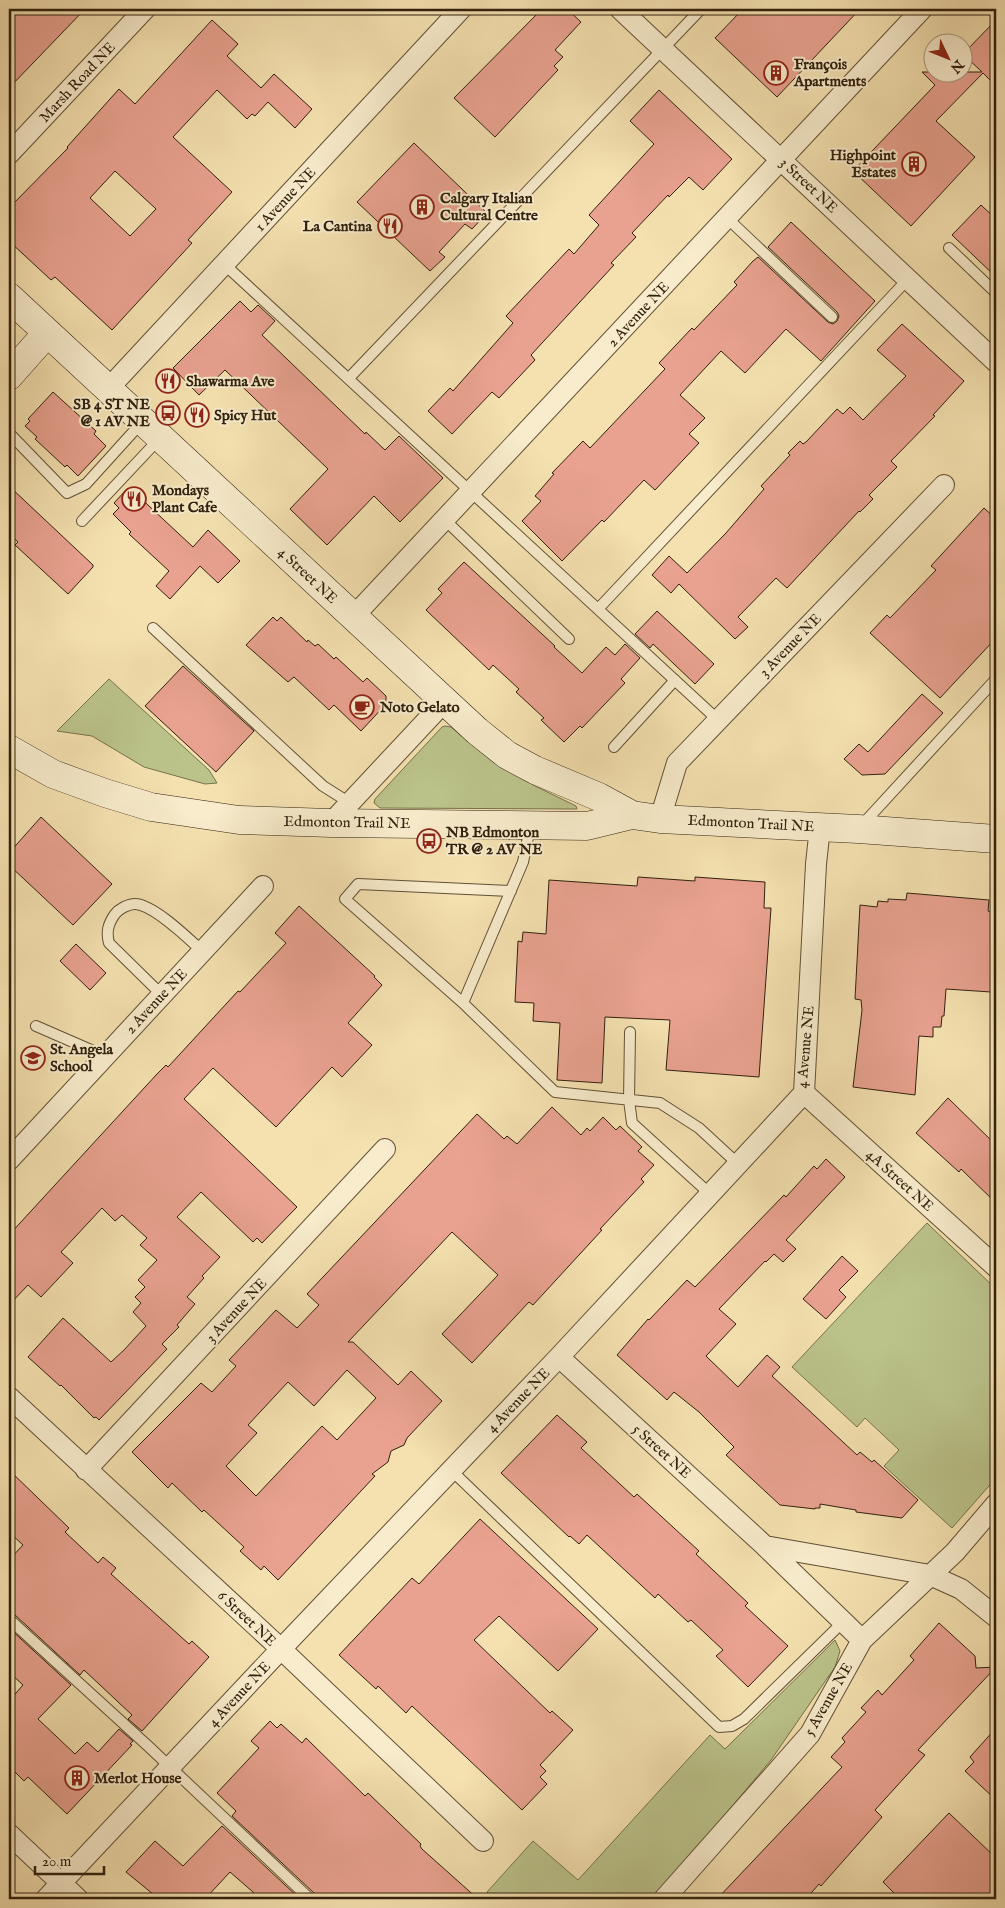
<svg xmlns="http://www.w3.org/2000/svg" width="1005" height="1908" font-family="'IM FELL English',serif">
  <style>
    .green { fill: #bbc38b; stroke: #76724c }
    .building { fill: #e9a290; stroke: #30200e; fill-rule: evenodd }
    .lines { fill: none; stroke-linecap: round; stroke-linejoin: round }
    .lane-casing { stroke: #615036; stroke-width: 12 }
    .street-casing { stroke: #615036; stroke-width: 22 }
    .secondary-casing { stroke: #30200e; stroke-width: 29 }
    .lane { stroke: #f8eccc; stroke-width: 10 }
    .street { stroke: #f8eccc; stroke-width: 20 }
    .secondary { stroke: #f8eccc; stroke-width: 28 }
    .labels { text-anchor: middle; stroke-width: 4; stroke-linejoin: round; paint-order: stroke }
    .poi-label { font-size: 15px; font-weight: bold; fill: #30200e; stroke: #f8eccc; text-anchor: start }
    .street-label { font-size: 15px; fill: #30200e; stroke: #f8eccc }
  </style>
  <rect width="100%" height="100%" fill="#f5e1b0"/>
  <filter id="stains"><feTurbulence type="fractalNoise" baseFrequency=".004" numOctaves="4"/><feColorMatrix values="0 0 0 0 .2 0 0 0 0 .09 0 0 0 0 .02 0 0 0 .5 -.17"/></filter>
  <radialGradient id="worn" r=".72"><stop offset=".6" stop-color="#630" stop-opacity="0"/><stop offset="1" stop-color="#630" stop-opacity=".3"/></radialGradient>
  <path class="green" d="M109,679l100,91 8,13 -12,1 -61,-17 -52,-31 -35,-5z
    M445,726l6,1 41,34 43,25 41,20 1,3 -197,-1 -6,-5 1,-4 67,-72z
    M927,1223l69,66v189l-44,50 -68,-62 15,-16 -34,-32 -8,9 -65,-60z
    M835,1640l5,11 -5,16 -64,93 -117,139h-159l-8,-7 46,-51 45,39 132,-145 15,14z"/>
  <path class="building" d="M9,9h76l-76,79z
    M542,9h25l14,13 -26,28 8,7 -9,9 4,4 -63,67 -41,-39z
    M743,9h117l-83,88 -62,-59z
    M212,20l26,24 -11,12 34,32 13,-14 38,35 -17,19 -27,-26 -13,14 -3,-2 -5,5 -30,-29 -44,47 59,55 -44,48 4,3 -80,87 -57,-53 -4,3 -42,-39v-33l59,-60 -1,-1 52,-58 16,15zM115,171l41,38 -26,27 -40,-38z
    M996,20v66l-13,-13 -47,48 39,36 -64,69 -58,-55 82,-86 -13,-13h60l-19,-18z
    M659,90l73,69 -29,31 -14,-13 -20,20 -1,-2 -36,38 4,4 -25,26 3,2 -83,90 4,5 -36,38 -7,-6 -40,42 -24,-23 22,-23 3,3 60,-68 -7,-7 63,-67 5,5 25,-29 -10,-10 65,-71 -24,-23z
    M414,143l73,70 -15,16 -7,-5 -26,28 6,5 -15,14 -73,-69z
    M981,205l15,14v58l-44,-42z
    M791,222l84,79 -54,60 -35,-32 -41,44 -24,-22 -41,44 25,23 -16,16 10,9 -44,47 -11,-10 -40,42 -2,-2 -40,41 -40,-40 19,-20 -6,-5 19,-22 -2,-1 31,-32 7,7 75,-79 -6,-6 33,-35 2,2 43,-45 -3,-3 19,-21 5,-4 70,65 5,2 4,-3 2,-5 -2,-4 -69,-65z
    M240,301l11,11 7,-7 17,16 -13,14 103,99 1,-2 19,18 14,-14 44,42 -43,44 -26,-26 -47,49 -37,-36 38,-40 -103,-99 -26,25 -26,-27z
    M902,324l62,57 -31,34 2,1 -44,45 6,6 -28,28 4,4 -13,13 -1,-1 -72,77 -11,-10 -38,39 10,10 -13,12 -56,-55 -8,9 -19,-18 17,-19 18,17 39,-40 38,-44 -3,-3 29,-31 -2,-2 12,-12 3,3 3,-2 31,-33 6,5 7,-7 13,13 43,-44 -29,-26z
    M53,392l43,39 -2,3 12,12 -28,30 -11,-11 -2,2 -30,-28 2,-2 -12,-11 5,-5 -2,-2z
    M9,486l84,79v2l-25,27 -53,-49 3,-3 -9,-9z
    M126,490l5,5 3,-3 59,55 15,-17 32,31 -22,22 -18,-17 -30,33 -14,-13 13,-15 -40,-37 2,-2 -18,-18 6,-6 -5,-5z
    M984,508l12,11v119l-56,60 -70,-65 17,-18 3,3 46,-48 -5,-4z
    M464,562l91,84 -1,1 28,26 24,-26 9,8 10,-11 15,14 -19,21 4,4 -43,45 -2,-2 -16,16 -23,-22 3,-2 -28,-26 3,-3 -26,-24 -4,5 -63,-60 16,-17 -4,-4z
    M657,611l57,53 -19,20 -42,-40 -3,4 -15,-14z
    M273,617l4,4 4,-4 26,25 1,-2 7,6 3,-2 16,15 2,-2 27,25 4,-4 19,18v8l-25,27 -27,-26 -5,5 -35,-33 -6,5 -42,-37z
    M183,666l71,65 -38,41 -71,-66z
    M922,694l21,19 -58,61 -23,1 -18,-16 15,-15 9,8z
    M41,817l71,67 -39,41 -64,-60v-12z
    M638,877l57,4v-4l70,5 -1,26h7l-12,169 -93,-7 4,-50 -65,-3 -3,66 -45,-3 3,-57 -27,-2 1,-18 -19,-1 3,-61 4,1 1,-10 23,2 3,-54 88,6z
    M907,893l82,7 -1,11 4,1v6l4,1v65h-4l-1,8 -45,-3 -2,27h-2l-1,11h-8v10l-14,-1 -4,59 -62,-8 9,-77 -1,-10 -6,-1 5,-94 17,2 1,-6 10,1v-3l18,1z
    M299,906l76,70 -1,1 8,8 -34,38 24,22 -30,32 -10,-10 -56,60 -63,-59 -29,31 113,108 -35,36 -5,-5 -4,4 -52,-50 -24,25 43,40 -18,19 2,2 -17,19 8,7 -18,21 2,2 -17,17 5,5 -68,71 -3,-3 -2,1 -33,-33 -1,1 -32,-29 35,-39 48,44 13,-12 22,-24 -13,-14 8,-9 -6,-6 10,-10 -7,-7 19,-20 -17,-15 7,-7 -25,-23 -7,6 -13,-13 -41,44 12,11 -32,34 -13,-12 -19,20v-70l148,-161 9,-9 2,2 70,-76 2,1 46,-49 -11,-10z
    M76,944l30,29 -16,17 -30,-29z
    M948,1098l48,47v58l-35,-34 -2,3 -43,-39z
    M552,1107l29,28 6,-7 3,3 13,-14 13,13 4,-4 22,21 -4,4 16,14 -13,14 3,3 -44,47 2,1 -69,75 -4,-3 -57,61 -30,-29 56,-59 -46,-43 -104,110h5l45,43 13,-14 31,30 -35,37 -3,7 -13,6 -3,11 -16,12 3,2 -97,104 -14,-14 -3,4 -21,-19 4,-4 -40,-37 -2,2 -30,-29 -4,5 -36,-36 69,-69 11,9 24,-26 -7,-6 47,-50 21,18 22,-23 -12,-11 170,-180 27,25 3,-3 10,8zM347,1370l29,28 -39,42 -15,-14 -66,70 -30,-30 31,-33 -9,-8 40,-43 26,24z
    M826,1159l19,18 -59,63 10,9 -13,13 -9,-8 -8,8 -1,-1 -46,48 17,15 -30,32 32,31 29,-32 13,12 -8,9 85,79 3,-3 12,10 2,-2 44,40 -16,18 -46,-6v-2l-36,-6v4h-5v1l-35,-4 -54,-50 8,-8 -35,-35 -25,-20 -7,8 -50,-45 31,-36 1,1 38,-40 8,7 89,-92 2,2 28,-31 3,3z
    M842,1256l16,15 -19,19 7,7 -20,22 -23,-20z
    M557,1415l30,27 -6,6 53,49 3,-3 62,57 -3,3 52,49 -3,3 43,40 -40,41 -32,-31 7,-6 -32,-30 -3,2 -30,-28 -3,4 -68,-63 -8,9 -9,-8 -1,1 -68,-64z
    M9,1470l60,58 -4,4 33,31 5,-6 13,11 -5,6 78,70 3,-3 17,16 -67,74 -14,-12 4,-4 -48,-45 -4,5 -66,-61 -5,-2v-52l14,-15 -14,-13z
    M480,1519l118,110 -40,42 -59,-55 -25,24 76,73 2,-2 21,19 -33,35 6,6 -6,6 7,7 -25,26 -110,-104 -6,7 -28,-27 -2,3 -37,-34 73,-77 7,6z
    M939,1623l36,33 1,12 20,-1 -78,83 7,5 -50,55 7,7 -61,69 -2,-2 -13,15h-89l125,-132 -11,-10 14,-15 -3,-4 24,-26 -5,-4 17,-18 4,5 32,-35 -4,-4z
    M9,1628l62,57 -33,34 37,35 12,-12 11,10 21,-23 14,12 -3,3 2,1 -65,69 -39,-37 -4,4 -15,-15v-65l14,-16 -14,-13z
    M270,1721l7,7 4,-4 21,19 4,-5 59,58 3,-3 53,51 -1,2 2,3 56,50h-161l-2,-5 -83,-78 4,-5 -19,-18 42,-45 -8,-7z
    M996,1728v72l-31,-29 9,-9 -4,-5z
    M949,1813l47,45v41h-96l-17,-17z
    M222,1826l78,73h-39l-31,-27 -25,27h-46l-33,-27 29,-31 28,25z"/>
  <g class="lines">
    <g class="lane-casing">
      <path id="lane" d="M727,218l105,99
        M949,248l47,45
        M224,264l494,456
        M349,378l352,-369
        M9,433l58,60 19,-9 57,-63
        M445,520l124,119
        M82,521l78,-83
        M598,609l310,-330
        M153,628l170,158 27,17
        M614,747l61,-67
        M862,825l134,-146
        M511,891l-153,-7 -13,15 118,104 92,89 105,11 39,25 39,36
        M162,995l-53,-52c-3,-11 -1,-19 6,-29 4,-5 13,-10 20,-10 18,0 54,35 67,47
        M463,1003l60,-141 7,-35
        M36,1026l69,30
        M630,1032l-1,68 3,23 78,71
        M451,1470l268,257 13,-1 12,-7 99,-97
        M9,1619l139,127 162,153"/>
    </g>
    <g class="street-casing">
      <path id="street" d="M620,9l376,353
        M9,154l136,-145
        M108,389l353,-380
        M353,617l569,-608
        M660,819l17,-56 267,-278
        M331,823l114,-122
        M804,1093l192,174
        M9,1160l254,-274
        M559,1357l206,189 165,29 31,14 35,28
        M9,1397l272,252 202,192
        M86,1470l299,-321
        M765,1546l97,94
        M9,1834l69,65
        M46,1899l235,-250 278,-292 245,-264 12,-229 4,-37
        M664,1899l146,-165 52,-94 93,-88 41,-48"/>
    </g>
    <g class="secondary-casing">
      <path id="secondary" d="M9,297l468,434 30,24 28,15 64,27 33,18
        M9,376l38,-43
        M9,749l44,25 52,19 46,14 88,13 92,3 256,3 45,-11 28,4 198,10 138,10"/>
    </g>
    <use href="#lane" class="lane"/>
    <use href="#street" class="street"/>
    <use href="#secondary" class="secondary"/>
  </g>
  <defs>
    <g id="building-ring" transform="scale(1.25)"><circle r="9.5" fill="#f8eccc" stroke="#8f2418" stroke-width="1.5"/><path d="M-4-6H4V6H1V3H-1V6H-4ZM-2.5-4.3h1.7v1.8h-1.7ZM.8-4.3h1.7v1.8H.8ZM-2.5-1h1.7V.8h-1.7ZM.8-1h1.7V.8H.8Z" fill="#8f2418"/></g>
    <g id="restaurant-ring" transform="scale(1.25)"><circle r="9.5" fill="#f8eccc" stroke="#8f2418" stroke-width="1.5"/><path d="M-5-6h1v4h1v-4h1v4h1v-4h1v5L-1.5 .5V6h-2V.5L-5-1ZM5-6V6H3V1.5H1.5Q1.5-4 5-6Z" fill="#8f2418"/></g>
    <g id="bus-ring" transform="scale(1.25)"><circle r="9.5" fill="#f8eccc" stroke="#8f2418" stroke-width="1.5"/><path d="M-5-6H5V4H4V6H2V4H-2V6H-4V4H-5ZM-3.5-4V0h7V-4ZM-3.5 1.2v1.5H-2V1.2ZM2 1.2v1.5H3.5V1.2Z" fill="#8f2418"/></g>
    <g id="cafe-ring" transform="scale(1.25)"><circle r="9.5" fill="#f8eccc" stroke="#8f2418" stroke-width="1.5"/><path d="M-5.5-4.5H6V0H3Q3 3.5 0 3.5H-2.5Q-5.5 3.5-5.5 0ZM3-3.2v2h1.7v-2ZM-6 4.5H4V6H-6Z" fill="#8f2418"/></g>
    <g id="school-ring" transform="scale(1.25)"><circle r="9.5" fill="#f8eccc" stroke="#8f2418" stroke-width="1.5"/><path d="M0-5L7-2L0 1L-7-2ZM-4 1L0 2.5L4 1V4Q0 6-4 4Z" fill="#8f2418"/></g>
  </defs>
  <g fill-rule="evenodd">
    <use href="#building-ring" x="776" y="73"/>
    <use href="#building-ring" x="914" y="164"/>
    <use href="#building-ring" x="422" y="207"/>
    <use href="#restaurant-ring" x="390" y="226"/>
    <use href="#restaurant-ring" x="168" y="381"/>
    <use href="#bus-ring" x="168" y="413"/>
    <use href="#restaurant-ring" x="197" y="415"/>
    <use href="#restaurant-ring" x="134" y="499"/>
    <use href="#cafe-ring" x="362" y="707"/>
    <use href="#bus-ring" x="429" y="841"/>
    <use href="#school-ring" x="33" y="1058"/>
    <use href="#building-ring" x="77" y="1778"/>
  </g>
  <g class="labels">
    <g class="poi-label">
      <text x="794" y="69">François<tspan x="794" dy="17">Apartments</tspan></text>
      <text x="896" y="160" text-anchor="end">Highpoint<tspan x="896" dy="17">Estates</tspan></text>
      <text x="440" y="203">Calgary Italian<tspan x="440" dy="17">Cultural Centre</tspan></text>
      <text x="372" y="231" text-anchor="end">La Cantina</text>
      <text x="186" y="386">Shawarma Ave</text>
      <text x="150" y="409" text-anchor="end">SB 4 ST NE<tspan x="150" dy="17">@ 1 AV NE</tspan></text>
      <text x="214" y="420">Spicy Hut</text>
      <text x="152" y="495">Mondays<tspan x="152" dy="17">Plant Cafe</tspan></text>
      <text x="380" y="712">Noto Gelato</text>
      <text x="446" y="837">NB Edmonton<tspan x="446" dy="17">TR @ 2 AV NE</tspan></text>
      <text x="50" y="1054">St. Angela<tspan x="50" dy="17">School</tspan></text>
      <text x="94" y="1783">Merlot House</text>
    </g>
    <g class="street-label">
      <text transform="translate(77 82) rotate(-47)" y="5">Marsh Road NE</text>
      <text transform="translate(809 185) rotate(43)" y="5">3 Street NE</text>
      <text transform="translate(285 199) rotate(-47)" y="5">1 Avenue NE</text>
      <text transform="translate(638 314) rotate(-47)" y="5">2 Avenue NE</text>
      <text transform="translate(308 575) rotate(43)" y="5">4 Street NE</text>
      <text transform="translate(790 645) rotate(-46)" y="5">3 Avenue NE</text>
      <text transform="translate(347 822) rotate(1)" y="5">Edmonton Trail NE</text>
      <text transform="translate(751 823) rotate(3)" y="5">Edmonton Trail NE</text>
      <text transform="translate(156 1001) rotate(-47)" y="5">2 Avenue NE</text>
      <text transform="translate(805 1047) rotate(-85)" y="5">4 Avenue NE</text>
      <text transform="translate(900 1180) rotate(42)" y="5">4A Street NE</text>
      <text transform="translate(236 1310) rotate(-47)" y="5">3 Avenue NE</text>
      <text transform="translate(518 1400) rotate(-46)" y="5">4 Avenue NE</text>
      <text transform="translate(662 1451) rotate(42)" y="5">5 Street NE</text>
      <text transform="translate(247 1618) rotate(43)" y="5">6 Street NE</text>
      <text transform="translate(239 1694) rotate(-47)" y="5">4 Avenue NE</text>
      <text transform="translate(828 1699) rotate(-60)" y="5">5 Avenue NE</text>
    </g>
  </g>
  <rect width="1005" height="1908" fill="none" stroke="#f5e1b0" stroke-width="30"/>
  <rect x="10" y="10" width="985" height="1888" fill="none" stroke="#30200e" stroke-width="2.5"/>
  <rect x="15" y="15" width="975" height="1878" fill="none" stroke="#30200e"/>
  <g transform="translate(948 58) rotate(133)"><circle r="24" fill="#f8eccc" stroke="#a89a80"/>
  <path d="M0-4L9 19L0 12L-9 19Z" fill="#8f2418"/>
  <text y="-8" font-size="14" font-weight="bold" text-anchor="middle" fill="#30200e">N</text>
  </g>
  <path d="M35 1866v8h69v-8" fill="none" stroke="#30200e" stroke-width="2.5"/>
  <text x="42" y="1866" font-size="15" fill="#30200e" stroke="#f8eccc" stroke-width="4" paint-order="stroke">20 m</text>
  <rect width="100%" height="100%" filter="url(#stains)"/>
  <rect width="100%" height="100%" fill="url(#worn)"/>
</svg>
